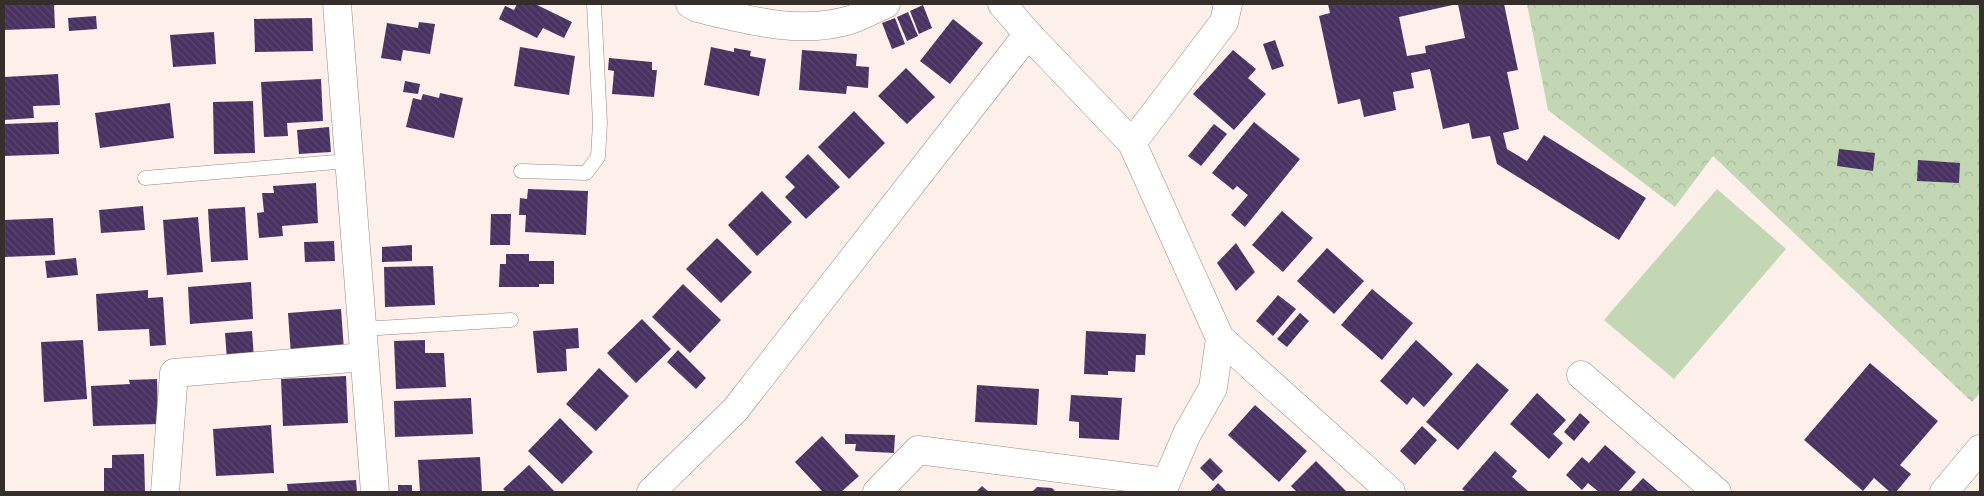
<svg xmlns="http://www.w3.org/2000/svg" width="1984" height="496" font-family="'PT Sans',sans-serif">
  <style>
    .park { fill: url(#park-crowns) }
    .garden { fill: #c3d7b4 }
    .building { fill: url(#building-back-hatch) }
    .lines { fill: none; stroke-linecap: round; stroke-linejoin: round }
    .lane-casing { stroke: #9b887f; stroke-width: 15 }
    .street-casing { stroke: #9b887f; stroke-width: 29 }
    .lane { stroke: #fff; stroke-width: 14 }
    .street { stroke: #fff; stroke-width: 28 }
  </style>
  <defs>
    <pattern id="park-crowns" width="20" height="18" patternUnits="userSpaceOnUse" patternTransform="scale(1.25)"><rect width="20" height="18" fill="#c3d7b4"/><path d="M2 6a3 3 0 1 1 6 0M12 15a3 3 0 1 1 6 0" fill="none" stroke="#a8b99b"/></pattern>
    <pattern id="building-back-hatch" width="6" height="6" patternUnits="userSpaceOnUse" patternTransform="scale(1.25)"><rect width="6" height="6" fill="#473261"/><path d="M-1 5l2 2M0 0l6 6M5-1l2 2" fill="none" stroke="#5a476f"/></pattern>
  </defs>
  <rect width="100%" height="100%" fill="#fdefea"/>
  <path class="park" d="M1527,4h453v389l-8,9 -259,-246 -38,51 -127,-97z"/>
  <path class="garden" d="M1717,189l69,60 -112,130 -70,-59z"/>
  <path class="building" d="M4,4h50l1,24 -51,2z
    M517,4h18l37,18 -8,16 -21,-10 -6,10 -38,-19 6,-13 9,4z
    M1328,4h129l-58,13 8,39 19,-3 -1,-7 40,-8 -7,-34h46l14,66 -11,2 12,57 -16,4 4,16 20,12 17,-26 102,63 -27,42 -122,-76 -7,-28 -18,3 -3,-16 -26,6 -13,-60 -19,4 3,15 -21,4 3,18 -32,7 -4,-18 -22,5 -19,-88 11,-3z
    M923,5l9,23 -13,6 -9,-23z
    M908,12l10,24 -11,5 -10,-24z
    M96,16l1,13 -28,2 -1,-13z
    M312,18l1,33 -58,1 -1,-33z
    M895,18l10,26 -13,5 -10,-26z
    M953,19l30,24 -33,41 -30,-23z
    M419,22l16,2 -5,30 -27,-4 -2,11 -20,-3 6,-35 31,5z
    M214,32l2,32 -43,3 -3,-32z
    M1275,40l9,26 -12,4 -9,-26z
    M520,47l55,9 -6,39 -55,-9z
    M711,47l23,5v-4l17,3 -1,5 16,3 -7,37 -55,-11z
    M802,50l55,4 -1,12 13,1 -1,21 -21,-2 -1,8 -47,-4z
    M1233,50l23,19 -8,9 18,16 -32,36 -41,-36z
    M609,58l43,4v8h5l-3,27 -42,-3 2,-23 -6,-1z
    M906,68l29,29 -28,27 -29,-28z
    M58,74l2,31 -27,1 1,12 -30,2v-43z
    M321,79l2,42 -36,2 1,13 -24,1 -3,-55z
    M405,81l15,3 -2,10 -15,-2z
    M440,93l23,5 -9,40 -48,-11 7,-29 8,2 2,-6 16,4z
    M253,101l2,52 -41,1 -1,-52z
    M170,103l4,35 -74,10 -5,-35z
    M854,111l31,32 -36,36 -31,-32z
    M58,122l1,32 -55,2v-32z
    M1254,122l46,37 -55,68 -14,-12 17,-20 -11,-9 -4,4 -21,-17z
    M1214,124l13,10 -26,32 -13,-10z
    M329,127l2,25 -32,2 -2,-24z
    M1839,149l36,4 -2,18 -36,-5z
    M808,154l32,33 -34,32 -21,-22 10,-10 -10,-10z
    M1918,160l42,3 -1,20 -42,-2z
    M316,183l2,40 -36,3 1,10 -24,2 -2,-25 7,-1 -2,-19h12l-1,-7z
    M528,189l60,2 -2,44 -61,-3 1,-17h-7l1,-17 7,1z
    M762,191l30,31 -35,34 -29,-31z
    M143,206l2,24 -44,3 -2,-23z
    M245,207l3,53 -37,2 -3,-53z
    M1282,211l31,27 -30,34 -31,-27z
    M491,214h20l-1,31h-20z
    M198,217l5,55 -36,3 -4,-55z
    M53,218l2,37 -51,2v-37z
    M717,238l35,34 -31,31 -35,-34z
    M334,241l1,20 -30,1 -1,-20z
    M1236,243l19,29 -19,19 -19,-28z
    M412,245v16l-30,1v-15z
    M1327,248l37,33 -30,33 -37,-33z
    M506,254h23v7h25v23h-15v3h-40l1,-23h6z
    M76,258l2,17 -31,3 -2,-17z
    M433,266l2,39 -50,2 -1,-40z
    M251,282l2,37 -63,5 -2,-37z
    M683,284l38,36 -31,33 -38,-36z
    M1372,289l41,34 -31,37 -41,-35z
    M148,290v8l15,-1 3,48 -16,1 -1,-17 -51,2 -2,-37z
    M1278,295l18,14 -23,27 -17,-15z
    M341,309l3,41 -53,5 -3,-42z
    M1300,313l9,8 -22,26 -10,-8z
    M642,319l29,30 -35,34 -29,-30z
    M578,328l1,20 -13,1 1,22 -30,2 -4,-42z
    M252,331l2,27 -27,2 -2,-27z
    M1086,331l60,3 -1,21h-9l-1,17 -27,-1v4l-24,-1z
    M83,340l4,59 -43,3 -3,-60z
    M425,340v13h19l2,34 -50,2 -2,-48z
    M1416,340l37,34 -29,33 -11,-10 -6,8 -27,-24z
    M678,350l28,28 -10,11 -29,-27z
    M1477,363l32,27 -51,60 -32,-28z
    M1870,363l68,58 -38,44 11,9 -15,18h-6l-16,-14 -11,13 -59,-51z
    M599,368l30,28 -33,35 -30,-27z
    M346,376l2,47 -65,3 -2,-47z
    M157,379l1,45 -65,2 -2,-40 39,-2 -1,-4z
    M977,385l62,4 -2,36 -62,-3z
    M1537,393l29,27 -13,14 10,9 -14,16 -39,-35z
    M1071,395l51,3 -3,42 -40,-2v-16l-10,-1z
    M471,398l2,36 -78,3 -1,-36z
    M1255,405l52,46 -28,31 -51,-47z
    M1580,413l10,9 -16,19 -10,-9z
    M560,418l33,34 -31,32 -34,-33z
    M271,425l3,48 -58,3 -3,-47z
    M1422,426l15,14 -22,25 -15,-14z
    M845,434l50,1 -1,18 -39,-2 1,-7h-11z
    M822,436l37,40 -18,16h-18l-28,-30z
    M1605,445l31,27 -18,20h-19l-11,-9 -6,7 -16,-15 16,-18 7,6z
    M1495,451l22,20 -5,6 17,15h-63l-4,-3z
    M144,454l1,38h-41v-24h8v-13z
    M480,457l2,35h-62l-2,-32z
    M1210,458l13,13 -10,10 -13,-13z
    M1316,461l31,31h-50l-6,-6z
    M529,465l26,27h-49l-3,-3z
    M1643,478l16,14h-29z
    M356,480l1,12h-69l-1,-8z
    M1218,483l9,9h-17z
    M398,485h14v7h-14z
    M982,486l7,6h-13z
    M1037,487l15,1 4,4h-24z"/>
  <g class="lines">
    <g class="lane-casing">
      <path id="lane" d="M521,171l65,2 12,-16 2,-34 -6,-119
        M145,178l203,-17
        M362,329l149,-9"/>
    </g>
    <g class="street-casing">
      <path id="street" d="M337,4l38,488
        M690,4l7,4c50,12 103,27 153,12 12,-4 24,-11 36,-16
        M1002,4l26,30 104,109 88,195 -7,50 -26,46 -25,58
        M1132,143l92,-121 4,-18
        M1220,338l171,154
        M1581,375l136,117
        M165,492l9,-119 190,-16
        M651,492l84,-82 293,-376
        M877,492l41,-42 248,32
        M1944,492l36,-43"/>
    </g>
    <use href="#lane" class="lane"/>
    <use href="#street" class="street"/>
  </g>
  <rect width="1984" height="496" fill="none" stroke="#362e2a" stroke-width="10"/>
</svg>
